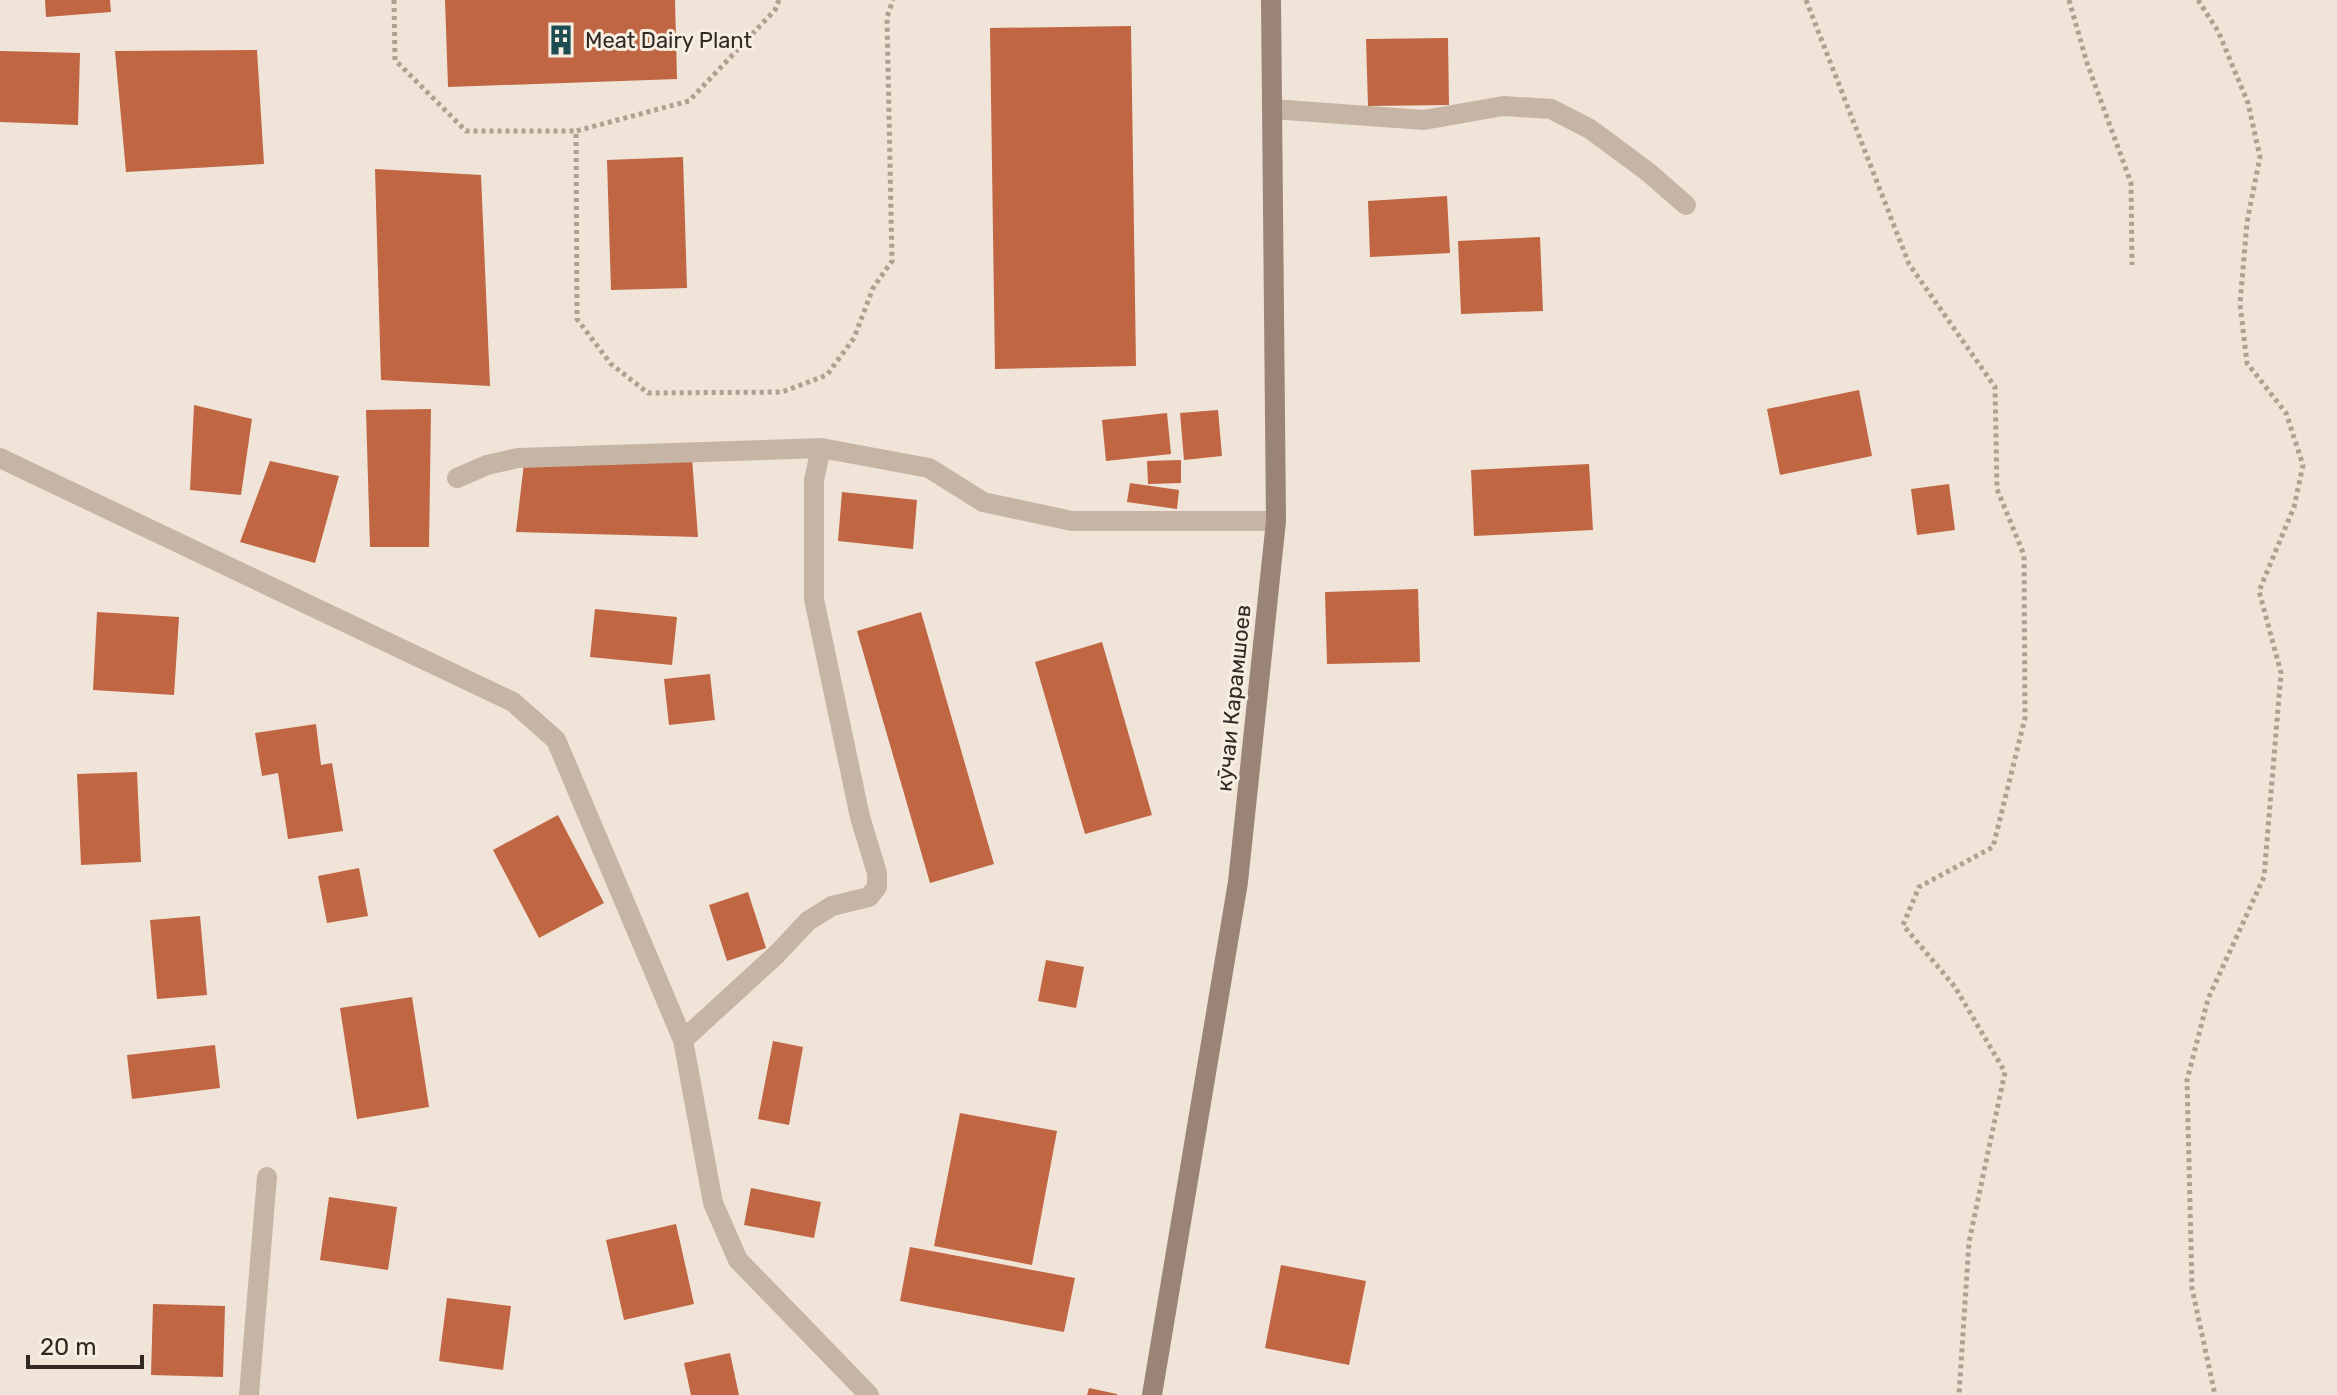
<svg xmlns="http://www.w3.org/2000/svg" width="2337" height="1395" font-family="Rubik,sans-serif">
  <style>
    .building { fill: #c06643 }
    .lines { fill: none; stroke-linecap: round; stroke-linejoin: round }
    .path { stroke: #b29f8e; stroke-width: 5; stroke-dasharray: 4 4; stroke-linecap: butt }
    .street { stroke: #c6b5a4; stroke-width: 20 }
    .secondary { stroke: #998475; stroke-width: 20 }
    .labels { text-anchor: middle; stroke-width: 6; stroke-linejoin: round; paint-order: stroke }
    .poi-label { font-size: 22px; fill: #322925; stroke: #f7eee2; text-anchor: start }
    .street-label { font-size: 22px; fill: #322925; stroke: #f7eee2 }
  </style>
  <rect width="100%" height="100%" fill="#efe4d7"/>
  <path class="building" d="M45,0h65l1,12 -65,5z
    M445,0h230l2,79 -229,8z
    M1131,26l5,340 -141,3 -5,-341z
    M1448,38l1,67 -81,1 -2,-67z
    M257,50l7,114 -138,8 -11,-121z
    M0,51l80,2 -2,72 -78,-3z
    M683,157l4,131 -76,2 -4,-130z
    M375,169l106,6 9,211 -109,-6z
    M1447,196l3,57 -80,4 -2,-56z
    M1540,237l3,74 -82,3 -3,-73z
    M1859,390l13,66 -92,19 -13,-66z
    M194,405l58,14 -11,76 -51,-5z
    M431,409l-2,138h-59l-4,-137z
    M1218,410l4,46 -38,4 -4,-47z
    M1167,413l4,41 -65,7 -4,-41z
    M692,458l6,79 -182,-5 8,-69z
    M1181,460v23l-33,1 -1,-23z
    M270,461l69,15 -24,87 -75,-21z
    M1589,464l4,66 -119,6 -3,-66z
    M1130,483l49,7 -2,19 -50,-7z
    M1949,484l6,46 -38,5 -6,-46z
    M842,492l75,8 -4,49 -75,-8z
    M1418,589l2,73 -93,2 -2,-72z
    M595,609l82,8 -5,48 -82,-8z
    M97,612l82,5 -5,78 -81,-5z
    M921,612l73,252 -64,19 -73,-252z
    M1102,642l50,173 -67,19 -50,-172z
    M710,674l5,46 -46,5 -5,-46z
    M316,724l5,41 11,-2 11,68 -55,8 -10,-66 -16,3 -7,-43z
    M137,772l4,90 -60,3 -4,-91z
    M558,815l46,88 -65,35 -46,-88z
    M359,868l9,48 -41,7 -9,-47z
    M748,892l18,56 -39,13 -18,-56z
    M200,916l7,79 -50,4 -7,-79z
    M1046,960l38,7 -8,41 -38,-7z
    M412,997l17,110 -72,12 -17,-111z
    M773,1041l30,6 -14,78 -31,-6z
    M215,1045l5,43 -88,11 -5,-44z
    M960,1113l97,18 -25,134 -98,-19z
    M751,1188l70,14 -7,36 -70,-13z
    M329,1197l68,10 -9,63 -68,-10z
    M676,1224l18,80 -70,16 -18,-80z
    M910,1247l165,31 -11,54 -164,-31z
    M1281,1265l85,16 -17,84 -84,-17z
    M447,1298l64,8 -8,64 -64,-9z
    M153,1304l72,2 -2,71 -72,-2z
    M730,1353l9,42h-48l-7,-32z
    M1089,1388l28,6v1h-30z"/>
  <g class="lines">
    <path class="path" d="M394,0l1,60 71,71h110
      M779,0l-4,10 -86,91 -113,30 1,188 34,45 37,29 134,-1 45,-17 27,-37 19,-50 19,-27 -5,-244 6,-17
      M1806,0l103,264 86,123 2,102 27,66 1,163 -32,129 -74,40 -16,38 52,62 50,85 -36,170 -10,153
      M2069,0l18,63 44,120 1,82
      M2198,0l20,31 30,72 12,54 -13,65 -7,82 7,59 39,50 17,52 -9,42 -35,84 22,82 -17,204 -56,122 -21,81 5,208 23,107"/>
    <path class="street" d="M1272,109l152,11 79,-14 48,3 39,20 58,43 38,33
      M0,458l513,244 43,38 127,300 30,163 25,57 131,135
      M457,478l30,-13 31,-7 303,-10
      M683,1040l94,-86 31,-33 24,-15 37,-9 8,-10v-14l-17,-56 -46,-218v-119l7,-32 108,20 54,34 89,19h204
      M249,1395l18,-218"/>
    <path class="secondary" d="M1152,1395l86,-513 38,-361 -5,-521"/>
  </g>
  <defs>
    <g id="building-bare" transform="scale(2.4)"><path d="M-4-6H4V6H1V3H-1V6H-4ZM-2.5-4.3h1.7v1.8h-1.7ZM.8-4.3h1.7v1.8H.8ZM-2.5-1h1.7V.8h-1.7ZM.8-1h1.7V.8H.8Z" fill="#1d4c51" stroke="#f7eee2" stroke-width="2.5" paint-order="stroke"/></g>
  </defs>
  <g fill-rule="evenodd">
    <use href="#building-bare" x="561" y="40"/>
  </g>
  <g class="labels">
    <g class="poi-label">
      <text x="585" y="48">Meat Dairy Plant</text>
    </g>
    <g class="street-label">
      <text transform="translate(1233 698) rotate(-84)" y="8">кӯчаи Карамшоев</text>
    </g>
  </g>
  <path d="M28 1355v12h114v-12" fill="none" stroke="#322925" stroke-width="4"/>
  <text x="40" y="1355" font-size="24" fill="#322925" stroke="#f7eee2" stroke-width="6" paint-order="stroke">20 m</text>
</svg>
